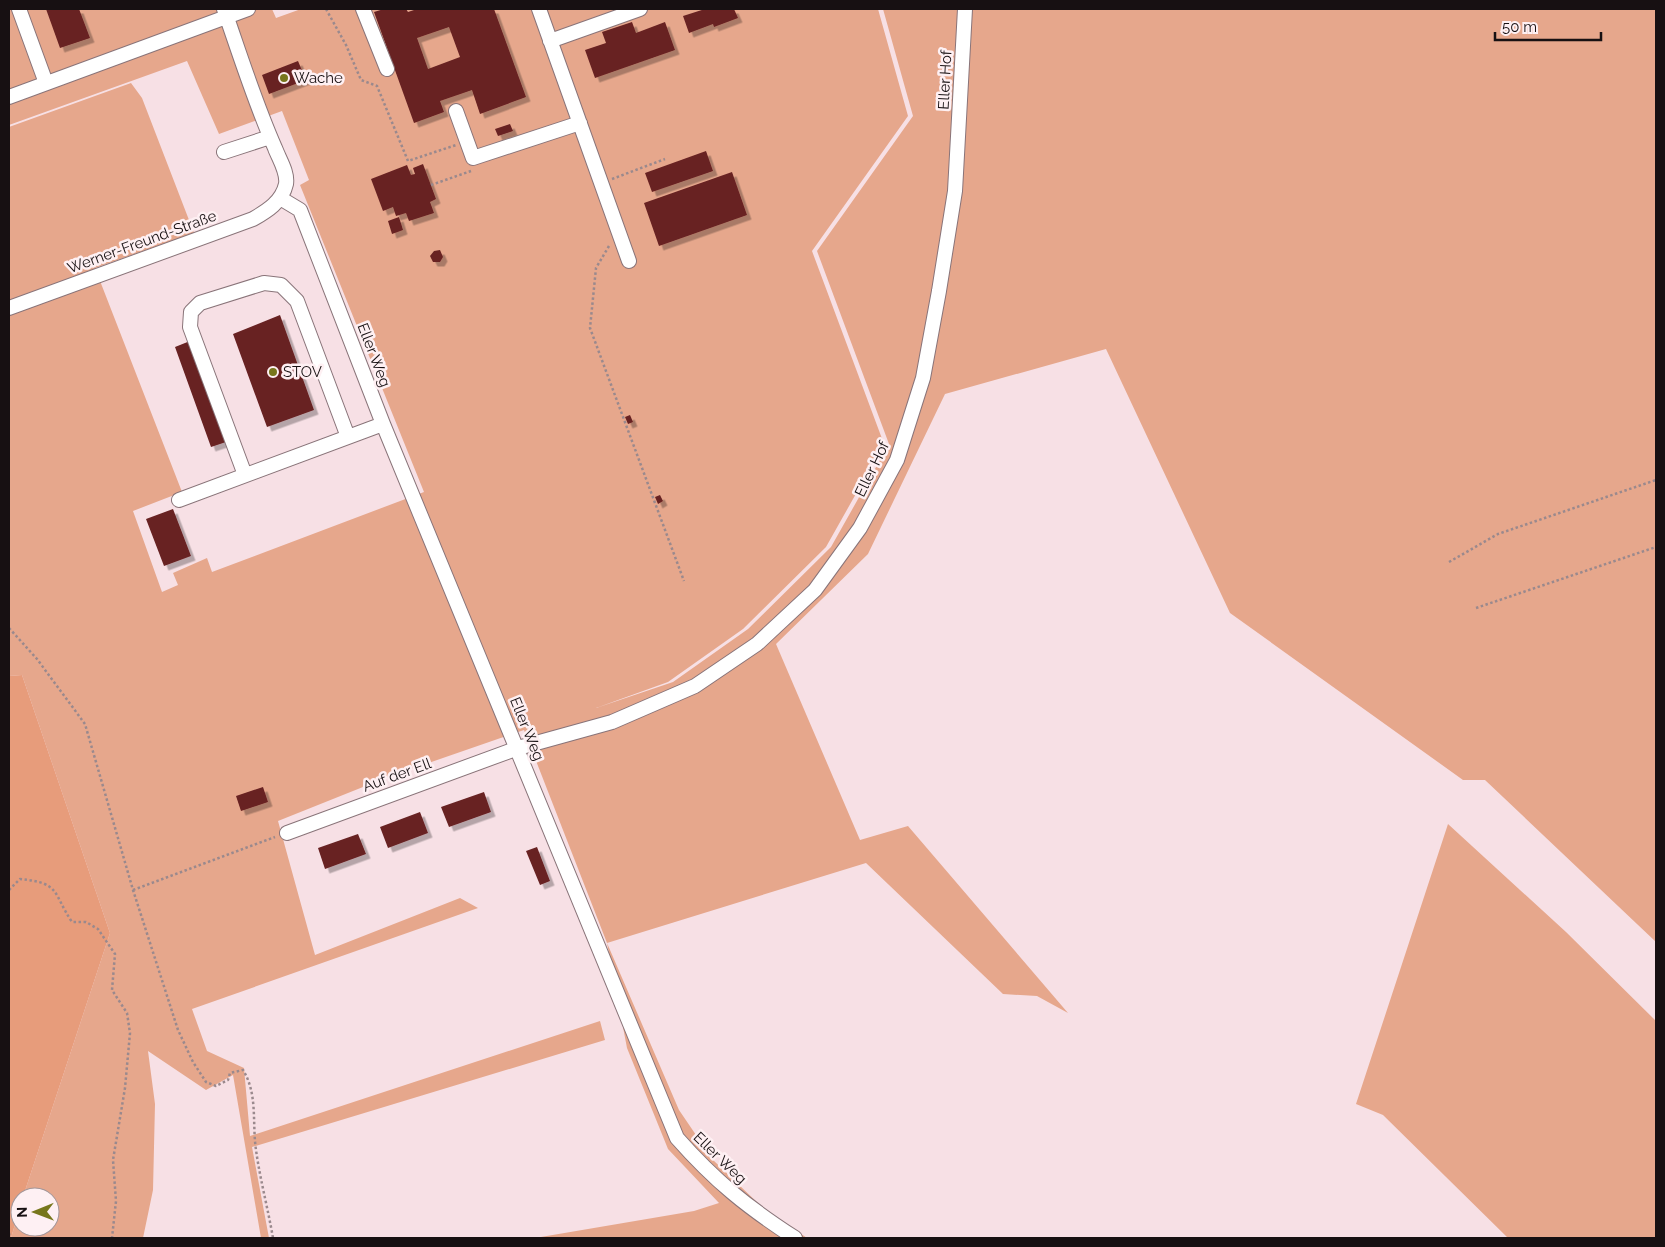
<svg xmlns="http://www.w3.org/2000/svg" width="1665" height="1247" font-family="Raleway,sans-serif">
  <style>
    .green { fill: #e6a78c }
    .forest { fill: #e79c7b }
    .building { fill: #672122; fill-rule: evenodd; filter: url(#shadow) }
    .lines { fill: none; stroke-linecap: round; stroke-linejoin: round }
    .minor-casing { stroke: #897479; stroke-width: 16 }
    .path { stroke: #9a898d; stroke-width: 2.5; stroke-dasharray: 2.5 2.5; stroke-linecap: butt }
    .minor { stroke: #fff; stroke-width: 14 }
    .poi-dot { fill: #77761b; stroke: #fef0f3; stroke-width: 2 }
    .labels { text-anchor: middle; stroke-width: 5; stroke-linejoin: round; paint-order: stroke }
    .poi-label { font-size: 15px; fill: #171012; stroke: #fef0f3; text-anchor: start }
    .street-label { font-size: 15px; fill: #171012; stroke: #fef0f3 }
  </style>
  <defs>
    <filter id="shadow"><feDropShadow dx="4.5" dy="4.5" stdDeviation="0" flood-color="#0004"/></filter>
  </defs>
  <rect width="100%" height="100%" fill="#f7e0e5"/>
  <path class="green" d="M9,9h263l4,9 25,-9h577l30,107 -96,135 72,193 -58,103 -83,82 -75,53 -72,26 77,-26 75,-53 83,-82 58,-103 -72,-193 96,-135 -30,-107h773v933l-171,-162h-22l-233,-167 -124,-264 -161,45 -77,160 -92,90 84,196 48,-14 160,187 -31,-17 -34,-2 -137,-131 -259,80 72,167 34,50 49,47 45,31h-272l159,-27 25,-8 -51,-54 -41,-101 -20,-105 -83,-213 -136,47 -110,44 37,134 145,-57 18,10 -286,101 15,42 37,17 6,68 350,-115 5,19 -353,107 17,91h-8l-28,-163 -27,15 -58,-39 7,53 -2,86 -10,48h-132l9,-31v20h30v-30h-27l87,-264 -88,-258 -13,1v-549l122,-44 11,15 52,135 -99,35 87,224 -49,19 29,81 16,-7 -5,-12 34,-15 5,14 212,-80 -124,-307 9,-5 -27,-69 -63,23 -32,-73 -178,64z
    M1448,824l118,108 90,89v217h-148l-125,-123 -27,-11z"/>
  <path class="forest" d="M22,675l88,258 -87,264h-3v10l-9,31h-2v-562z"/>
  <path class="building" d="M46,9h33l11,29 -30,10z
    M384,9h22l2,3 9,-3h77l32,88 -46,17 -8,-24 -32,11 4,11 -30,11 -40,-111zM449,27l11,30 -32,12 -11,-31z
    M705,9h29l4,9 -24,9 -1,-3 -24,9 -6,-17z
    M632,22l4,11 29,-11 10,28 -80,28 -10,-28 21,-7 -4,-11z
    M298,61l8,19 -37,14 -7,-19z
    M510,124l3,7 -15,5 -3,-7z
    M706,151l7,20 -61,21 -7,-19z
    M423,164l13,35 -6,3 4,11 -25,8 -3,-8 -10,3 -3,-9 -10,4 -12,-32 36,-14 4,10 4,-1 -2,-6z
    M732,172l15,43 -88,31 -15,-43z
    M399,217l4,13 -11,4 -4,-13z
    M440,250l3,7 -3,5h-7l-3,-6 4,-5z
    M280,315l34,95 -47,17 -34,-93z
    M190,341l36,101 -15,5 -36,-100z
    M630,415l3,7 -5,2 -3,-7z
    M660,495l3,6 -5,3 -3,-7z
    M173,509l18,47 -27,10 -18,-47z
    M263,787l5,15 -27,9 -5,-15z
    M484,792l7,20 -42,15 -8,-20z
    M420,812l8,21 -40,15 -8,-21z
    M358,834l8,20 -41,15 -7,-21z
    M537,847l13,34 -10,4 -14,-34z"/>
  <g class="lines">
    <g class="minor-casing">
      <path id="minor" d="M19,9l27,74
        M363,9l24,60
        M539,9l90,252
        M550,41l90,-32
        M9,97l239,-88
        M456,111l17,47 107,-35
        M224,152l46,-15
        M280,198l20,12 83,214 294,714c38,43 70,69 118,100
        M9,308l244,-89c14,-8 29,-17 33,-35 2,-12 -7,-25 -11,-36 -20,-45 -35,-93 -51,-139
        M245,475l-55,-148 1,-15 9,-9 64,-20 17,2 16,16 51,136
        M179,500l204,-76
        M287,833l231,-85 94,-26 83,-36 62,-42 58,-54 45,-62 37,-68 26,-82 16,-87 16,-100 10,-182"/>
    </g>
    <path class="path" d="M326,9l20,36 15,35 16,6 31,75 48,-16
      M612,179l53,-20
      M431,185l40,-14
      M609,246l-13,22 -6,60 94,253
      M1449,562l49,-28 158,-54
      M1476,608l180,-61
      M9,628l28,31 48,65 48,166 45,140 15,32 13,20 10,4 12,-6 2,-7 13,-3c15,24 9,53 13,80 4,29 12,59 17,88
      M9,890l11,-11c41,4 32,13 52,43h14l12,7 17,25 -3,36 15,23 3,20 -5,55 -12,72 3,41 -4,37
      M133,890l142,-53
      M9,1233l1,5"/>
    <use href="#minor" class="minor"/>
  </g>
  <g class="poi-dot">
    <circle cx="284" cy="78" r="5"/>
    <circle cx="273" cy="372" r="5"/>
  </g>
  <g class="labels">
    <g class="poi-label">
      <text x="294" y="83">Wache</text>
      <text x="283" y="377">STOV</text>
    </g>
    <g class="street-label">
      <text transform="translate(945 80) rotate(-87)" y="5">Eller Hof</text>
      <text transform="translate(142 242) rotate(-20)" y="5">Werner-Freund-Straße</text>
      <text transform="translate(374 355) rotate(69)" y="5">Eller Weg</text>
      <text transform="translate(872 469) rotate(-64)" y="5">Eller Hof</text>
      <text transform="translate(527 729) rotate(68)" y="5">Eller Weg</text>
      <text transform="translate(397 775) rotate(-20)" y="5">Auf der Ell</text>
      <text transform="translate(720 1158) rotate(44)" y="5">Eller Weg</text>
    </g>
  </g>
  <rect width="1665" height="1247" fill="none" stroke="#171012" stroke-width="20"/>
  <g transform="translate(35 1212) rotate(269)"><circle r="24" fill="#fef0f3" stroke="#a29699"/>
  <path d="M0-4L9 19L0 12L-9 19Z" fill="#77761b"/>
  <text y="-8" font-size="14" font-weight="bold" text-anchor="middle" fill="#171012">N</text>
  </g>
  <path d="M1495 32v8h106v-8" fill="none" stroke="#171012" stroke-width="2.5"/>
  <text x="1502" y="32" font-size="15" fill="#171012" stroke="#fef0f3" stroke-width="4" paint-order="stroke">50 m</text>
</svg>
